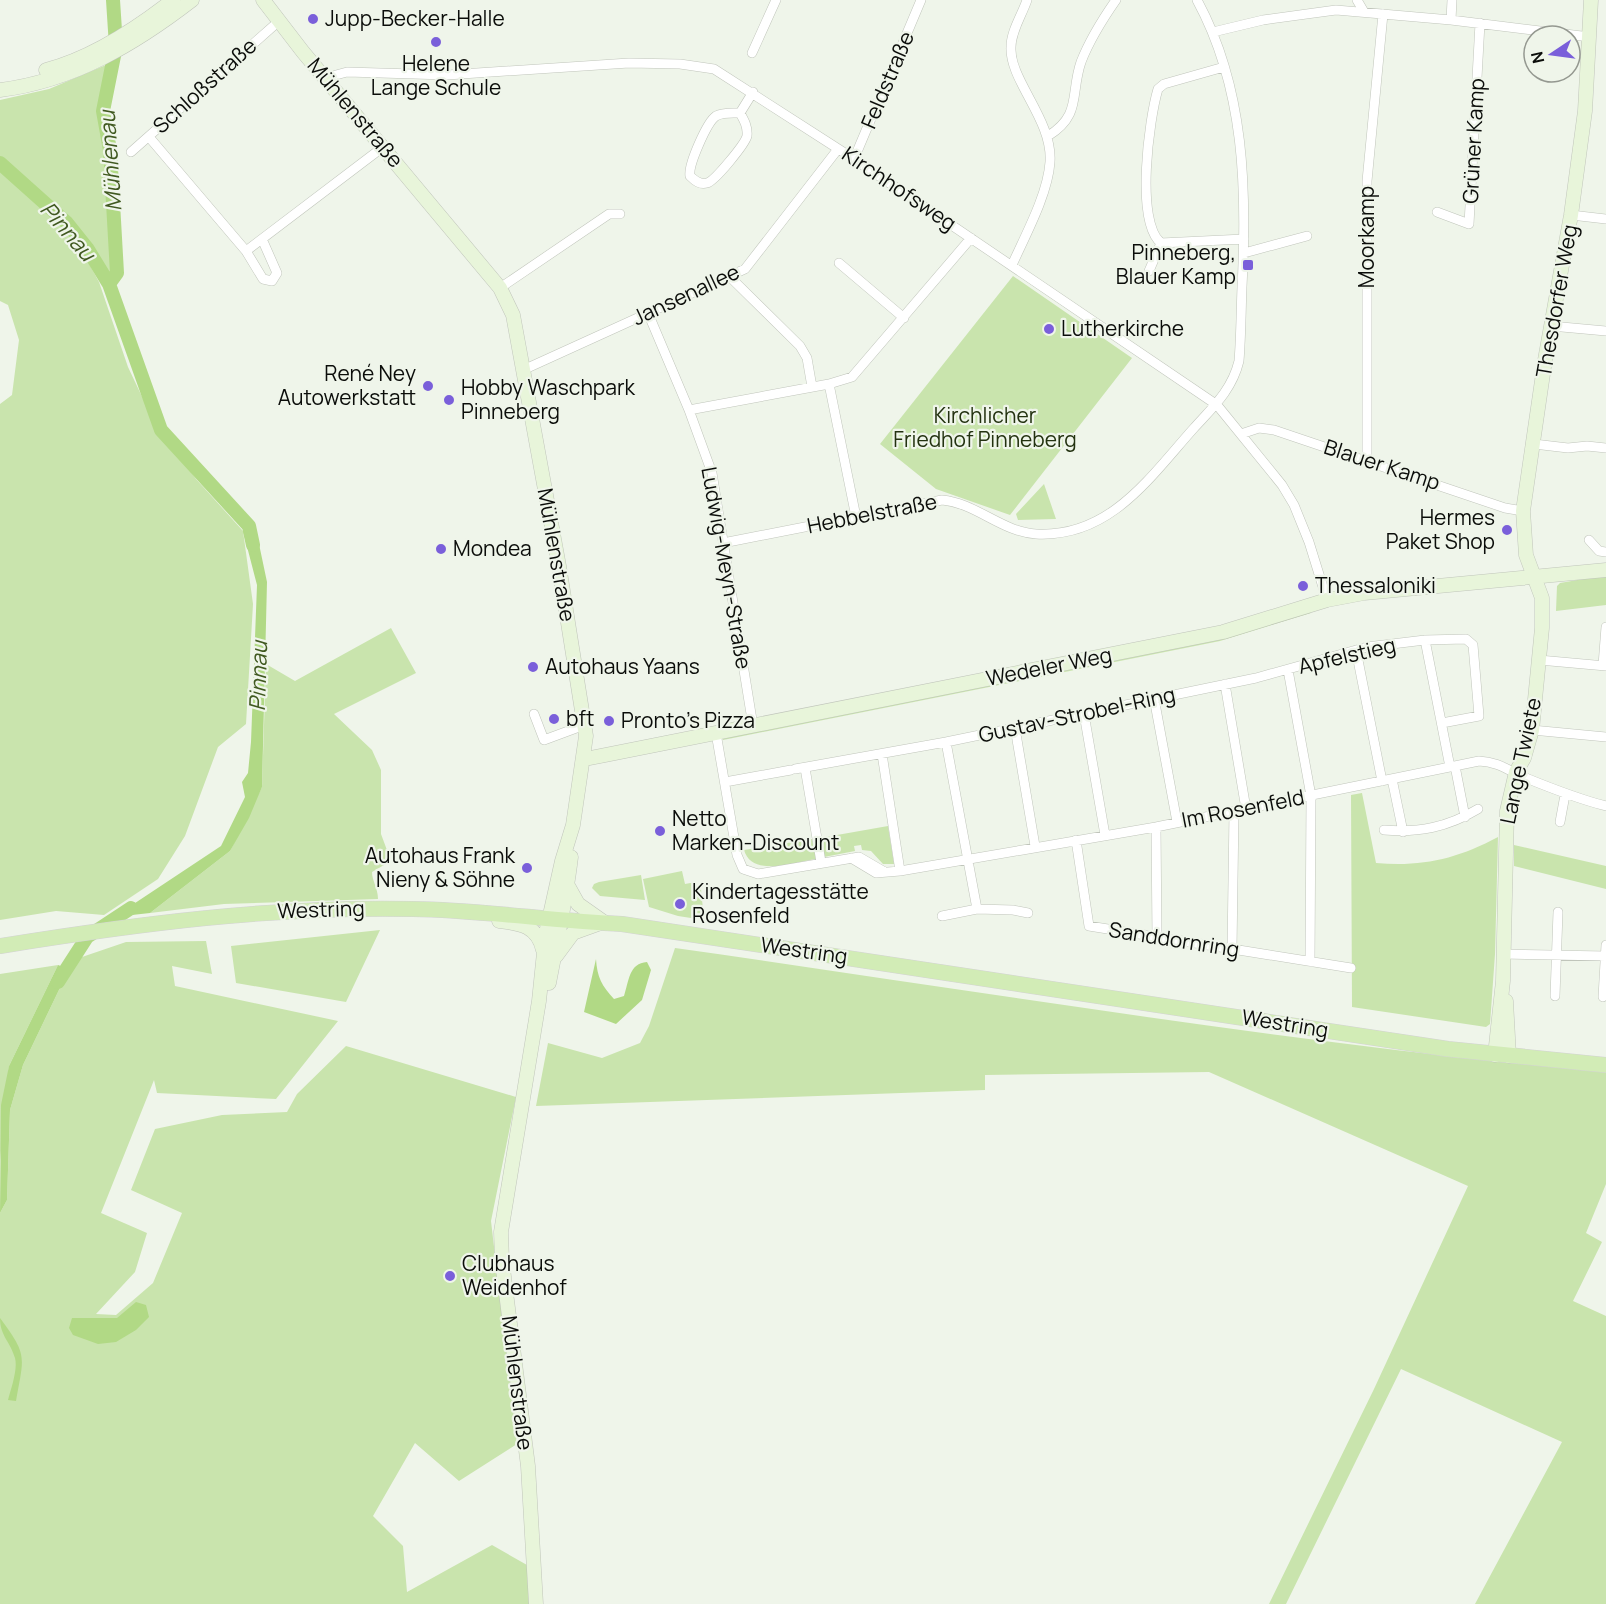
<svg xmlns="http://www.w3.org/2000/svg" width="1606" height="1604" font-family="Manrope,sans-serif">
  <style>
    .green { fill: #c9e4ad }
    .water { fill: #b1d985 }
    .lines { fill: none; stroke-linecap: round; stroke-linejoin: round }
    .river { stroke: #b1d985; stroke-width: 14 }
    .street-casing { stroke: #c0c5bb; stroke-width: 10 }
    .secondary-casing { stroke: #c0c5bb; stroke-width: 15 }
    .primary-casing { stroke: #d3d3d3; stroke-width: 16 }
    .street { stroke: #fff; stroke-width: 9 }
    .secondary { stroke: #e8f5da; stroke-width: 14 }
    .primary { stroke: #d2ecb6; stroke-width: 15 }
    .poi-dot { fill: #7a5fda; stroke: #eff5ea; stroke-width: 2 }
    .labels { text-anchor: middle; stroke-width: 4.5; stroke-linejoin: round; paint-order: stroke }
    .poi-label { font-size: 21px; fill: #0b0d0a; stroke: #eff5ea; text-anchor: start }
    .street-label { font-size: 21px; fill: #0b0d0a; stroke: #eff5ea }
    .park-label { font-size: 21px; fill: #233210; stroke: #eff5ea }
    .water-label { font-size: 22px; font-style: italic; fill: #405920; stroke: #eff5ea }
  </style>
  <rect width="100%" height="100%" fill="#eff5ea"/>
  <path class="green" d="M113,62l-10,49 7,39 7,123 -8,11 -22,-36 -18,-21 30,55 29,85 26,55 42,57 47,52 10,73 -7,120 -28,23 -33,89 -27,43 -54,36 -48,-4 -56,9v-516l12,-9 7,-55 -11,-35 -8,-4v-201l49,-11z
    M1013,276l119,82 -122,157 -74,-26 -56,-45z
    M1044,484l12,35 -38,1 -2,-6z
    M1606,575v30l-50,6 1,-25 3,-3z
    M1310,609l1,4 -91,28 -497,99v-2z
    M391,628l25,45 -82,41 38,36 9,20v64l10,27 -19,11c0,9 6,16 6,27l-154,5 -74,9 80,-62 32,-64 4,-123 29,17z
    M1362,793l14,70c46,4 81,-4 122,-26l-3,117 -5,70 -4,3 -134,-20 -1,-212z
    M888,826l6,38h-11l-12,-13 -9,-1 -1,-5 -7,1 1,5 -31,6 -4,-19z
    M812,839l4,20c-21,3 -64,19 -72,-9z
    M1514,845l92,21v23l-92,-23z
    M682,871l3,13 11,-2 1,7h4l3,31 -26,-4 -29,-9 -6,-28z
    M641,875l4,25 -45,-4 -8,-8 2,-4 5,-2z
    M380,930l-34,72 -110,-19 -5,-37z
    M206,941l6,33 -40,-8 3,20 163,35 -62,78 -119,-6 -3,-13 -53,133 46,20 -12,39 -39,42 20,1 37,-32 29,-70 -51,-23 24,-61 67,-14 65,-3 10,-18 49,-48 170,51 -25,124 26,223 -58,37 -44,-38 -42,73 30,30 4,46 85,-47 35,20 2,39h-529v-391l7,-13 3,-90 13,-45 46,-96 13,-12 44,-15z
    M675,948c310,44 619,96 931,124v112l-20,49 16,9 -29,59 33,15v288h-131l87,-162 -161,-73 -115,235h-17l105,-215 94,-203 -259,-114 -224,3v15l-449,16 12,-63 54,15 38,-15 9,-17z
    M58,965l-49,101 -9,95v-187z"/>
  <path class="water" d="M255,525l12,57 -5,205 -13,31 -19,33 -80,62 -36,4 107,-71 24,-49 -3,-15 6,-9 3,-31 6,-157 -14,-54z
    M596,959c1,18 6,27 18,40l10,-3c5,-15 5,-33 23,-34l4,8 -9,30 -26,24 -32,-12z
    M58,965l11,4 -46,96 -13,45 -3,90 -7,13 1,-108 8,-39z
    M136,1302l10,3 3,12 -13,13 -20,12 -18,2 -25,-9 -4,-7 3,-10h45z
    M0,1318c28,38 24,37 16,83l-8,-1c3,-11 10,-31 7,-42 -5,-17 -15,-22 -15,-40z"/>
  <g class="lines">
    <path class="river" d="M0,163l67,60 20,25 22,36 52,146 88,96 4,19
      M109,284l8,-11 -7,-123 -7,-39 13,-65 -3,-46
      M58,982l29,-45 44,-29"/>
    <g class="street-casing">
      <path id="street" d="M1357,0l7,12
        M1451,20l1,-20
        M1213,32l50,-12 73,-10 115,10 139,17
        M752,53l24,-53
        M1224,67l-60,17 -6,5c-9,30 -23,133 3,154l83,-4
        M325,78l22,-6 100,3 182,-12 51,1 34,5 140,90 363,246 65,80 12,20 15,37 18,58
        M740,113c4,7 8,14 7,23 -2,8 -32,45 -40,47 -7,2 -12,-2 -17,-7 -2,-11 17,-54 26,-60 7,-4 16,-3 24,-3l13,-21
        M1048,136c34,-21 22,-42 33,-74 9,-23 21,-42 35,-62
        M149,137l97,114 137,-104
        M131,152l148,-131
        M854,159l67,-159
        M1437,212l32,12 11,-201
        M1571,215l35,4
        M246,251l17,28 9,2 5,-8 -15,-34
        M1244,253l63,-17
        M839,263l65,55
        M1012,265c13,-29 36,-71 38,-103 3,-42 -41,-82 -39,-115 0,-16 11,-32 16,-47
        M1149,271l12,-28
        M730,277l70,69 7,12 5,29
        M500,288l109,-74h11
        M648,313l41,97 23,63 41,253
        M1551,326l55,5
        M523,370l222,-101 93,-120
        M829,384l27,133
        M689,410l140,-26 23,-7 119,-139
        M1241,434l18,-6 15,2 231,78 18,3
        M1534,444l34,4 19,-2 19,2
        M1367,460v-279l16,-167
        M1589,540l10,11 7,1
        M723,543l219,-43c34,3 60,32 94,34 74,4 114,-57 158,-106 19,-21 38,-38 45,-67 2,-25 2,-49 3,-74 5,-97 3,-199 -45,-287
        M1425,640l25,127
        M1356,650l26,131
        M1539,660l67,6
        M1603,665l3,-38
        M1288,670l23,126 -1,166
        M1225,684l21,125
        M1154,698l23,124
        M534,714l10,26 35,-13
        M1084,714l21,121
        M1015,728l20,118
        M1532,730l74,7
        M716,733l21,122 6,14 15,5 101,-17 24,14
        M946,742l31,167 36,1 15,3
        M882,754l18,117
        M1455,766l10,51
        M805,768l16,94
        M795,769l151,-27 310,-64 111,-31 58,-7 41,-1 7,6 6,71 -37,7
        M1392,779l11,53
        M725,782l66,-12
        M1560,822l5,-27
        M1156,827l1,111
        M1384,830c35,3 64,-3 94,-21
        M1076,840l13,86 262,42
        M851,858l25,15 24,-2 256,-44 323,-66c20,1 30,10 47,17 27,11 52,21 80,28
        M942,916l35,-7
        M1232,949l2,-137
        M1504,954l102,2
        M1555,996l3,-84
        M1603,997l3,-52"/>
    </g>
    <g class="secondary-casing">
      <path id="secondary" d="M263,0l40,52 197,236 13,27 46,251 27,170 -13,89 -11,36 -16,72 -7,68 -38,231 1,29 26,205 8,138
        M46,70c46,-12 90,-41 127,-70
        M0,90c73,-9 135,-46 192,-90
        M585,759l638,-127 104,-32 37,-7 242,-23
        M568,886l10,18 27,19
        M499,921c21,2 39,5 44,29
        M556,956l17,-23 25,-9
        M549,983c8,-42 17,-83 22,-126
        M1506,1001l3,55
        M1495,1055l8,-74 4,-170 9,-39 8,-14 8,-28 10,-102v-30l-16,-43 -3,-44 22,-151 26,-145 14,-104 6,-111"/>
    </g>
    <g class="primary-casing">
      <path id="primary" d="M0,946c137,-22 273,-40 413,-37 69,1 139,12 209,15l826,125 158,16"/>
    </g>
    <use href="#street" class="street"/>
    <use href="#secondary" class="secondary"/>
    <use href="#primary" class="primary"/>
  </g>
  <g class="poi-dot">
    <circle cx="313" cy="19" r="6"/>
    <circle cx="436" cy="42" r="6"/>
    <rect x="1242" y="259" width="12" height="12" rx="3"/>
    <circle cx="1049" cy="329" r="6"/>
    <circle cx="428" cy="386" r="6"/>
    <circle cx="449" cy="400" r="6"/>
    <circle cx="1507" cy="530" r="6"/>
    <circle cx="441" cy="549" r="6"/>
    <circle cx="1303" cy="586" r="6"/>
    <circle cx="533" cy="667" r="6"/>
    <circle cx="554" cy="719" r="6"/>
    <circle cx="609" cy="721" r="6"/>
    <circle cx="660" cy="831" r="6"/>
    <circle cx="527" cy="868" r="6"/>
    <circle cx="680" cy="904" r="6"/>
    <circle cx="450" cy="1276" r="6"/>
  </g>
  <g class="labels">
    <g class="poi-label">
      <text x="325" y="26">Jupp-Becker-Halle</text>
      <text x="436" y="71" text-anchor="middle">Helene<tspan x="436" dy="24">Lange Schule</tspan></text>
      <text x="1236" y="260" text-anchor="end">Pinneberg,<tspan x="1236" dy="24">Blauer Kamp</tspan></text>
      <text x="1061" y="336">Lutherkirche</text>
      <text x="416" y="381" text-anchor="end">René Ney<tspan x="416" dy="24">Autowerkstatt</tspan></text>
      <text x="461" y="395">Hobby Waschpark<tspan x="461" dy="24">Pinneberg</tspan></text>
      <text x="1495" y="525" text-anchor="end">Hermes<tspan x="1495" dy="24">Paket Shop</tspan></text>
      <text x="453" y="556">Mondea</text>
      <text x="1315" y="593">Thessaloniki</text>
      <text x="545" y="674">Autohaus Yaans</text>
      <text x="566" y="726">bft</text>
      <text x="621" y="728">Pronto's Pizza</text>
      <text x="672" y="826">Netto<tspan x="672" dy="24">Marken-Discount</tspan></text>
      <text x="515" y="863" text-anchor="end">Autohaus Frank<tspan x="515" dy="24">Nieny &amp; Söhne</tspan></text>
      <text x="692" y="899">Kindertagesstätte<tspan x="692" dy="24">Rosenfeld</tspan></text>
      <text x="462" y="1271">Clubhaus<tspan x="462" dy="24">Weidenhof</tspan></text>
    </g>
    <g class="street-label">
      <text transform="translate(888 80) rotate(-67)" y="7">Feldstraße</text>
      <text transform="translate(205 86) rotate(-42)" y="7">Schloßstraße</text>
      <text transform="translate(355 113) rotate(50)" y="7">Mühlenstraße</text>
      <text transform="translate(1474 141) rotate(-87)" y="7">Grüner Kamp</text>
      <text transform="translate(899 189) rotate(34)" y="7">Kirchhofsweg</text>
      <text transform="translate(1367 237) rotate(-90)" y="7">Moorkamp</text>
      <text transform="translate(686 295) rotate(-25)" y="7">Jansenallee</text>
      <text transform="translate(1557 301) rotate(-80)" y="7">Thesdorfer Weg</text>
      <text transform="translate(1382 465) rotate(18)" y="7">Blauer Kamp</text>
      <text transform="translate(872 514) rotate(-11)" y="7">Hebbelstraße</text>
      <text transform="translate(556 555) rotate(80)" y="7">Mühlenstraße</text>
      <text transform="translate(726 568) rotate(80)" y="7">Ludwig-Meyn-Straße</text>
      <text transform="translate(1347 656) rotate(-13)" y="7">Apfelstieg</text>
      <text transform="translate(1049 667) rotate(-11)" y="7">Wedeler Weg</text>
      <text transform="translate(1077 715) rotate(-12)" y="7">Gustav-Strobel-Ring</text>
      <text transform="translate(1521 761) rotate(-78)" y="7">Lange Twiete</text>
      <text transform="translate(1243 809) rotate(-11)" y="7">Im Rosenfeld</text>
      <text transform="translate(321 910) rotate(-2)" y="7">Westring</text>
      <text transform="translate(1174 940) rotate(9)" y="7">Sanddornring</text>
      <text transform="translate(804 951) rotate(8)" y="7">Westring</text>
      <text transform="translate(1285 1024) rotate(9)" y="7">Westring</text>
      <text transform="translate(517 1383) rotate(83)" y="7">Mühlenstraße</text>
    </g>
    <g class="park-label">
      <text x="985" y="423">Kirchlicher<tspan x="985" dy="24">Friedhof Pinneberg</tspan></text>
    </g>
    <g class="water-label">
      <text transform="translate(110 161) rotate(-94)" y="8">Mühlenau</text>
      <text transform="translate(68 231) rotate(49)" y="8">Pinnau</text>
      <text transform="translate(258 676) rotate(-88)" y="8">Pinnau</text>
    </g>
  </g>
  <g transform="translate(1552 54) rotate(257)"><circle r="28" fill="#eff5ea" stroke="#949890" stroke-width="1.5"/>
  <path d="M0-4.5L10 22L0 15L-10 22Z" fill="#7a5fda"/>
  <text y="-9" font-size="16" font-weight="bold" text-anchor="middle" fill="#0b0d0a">N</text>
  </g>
</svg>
